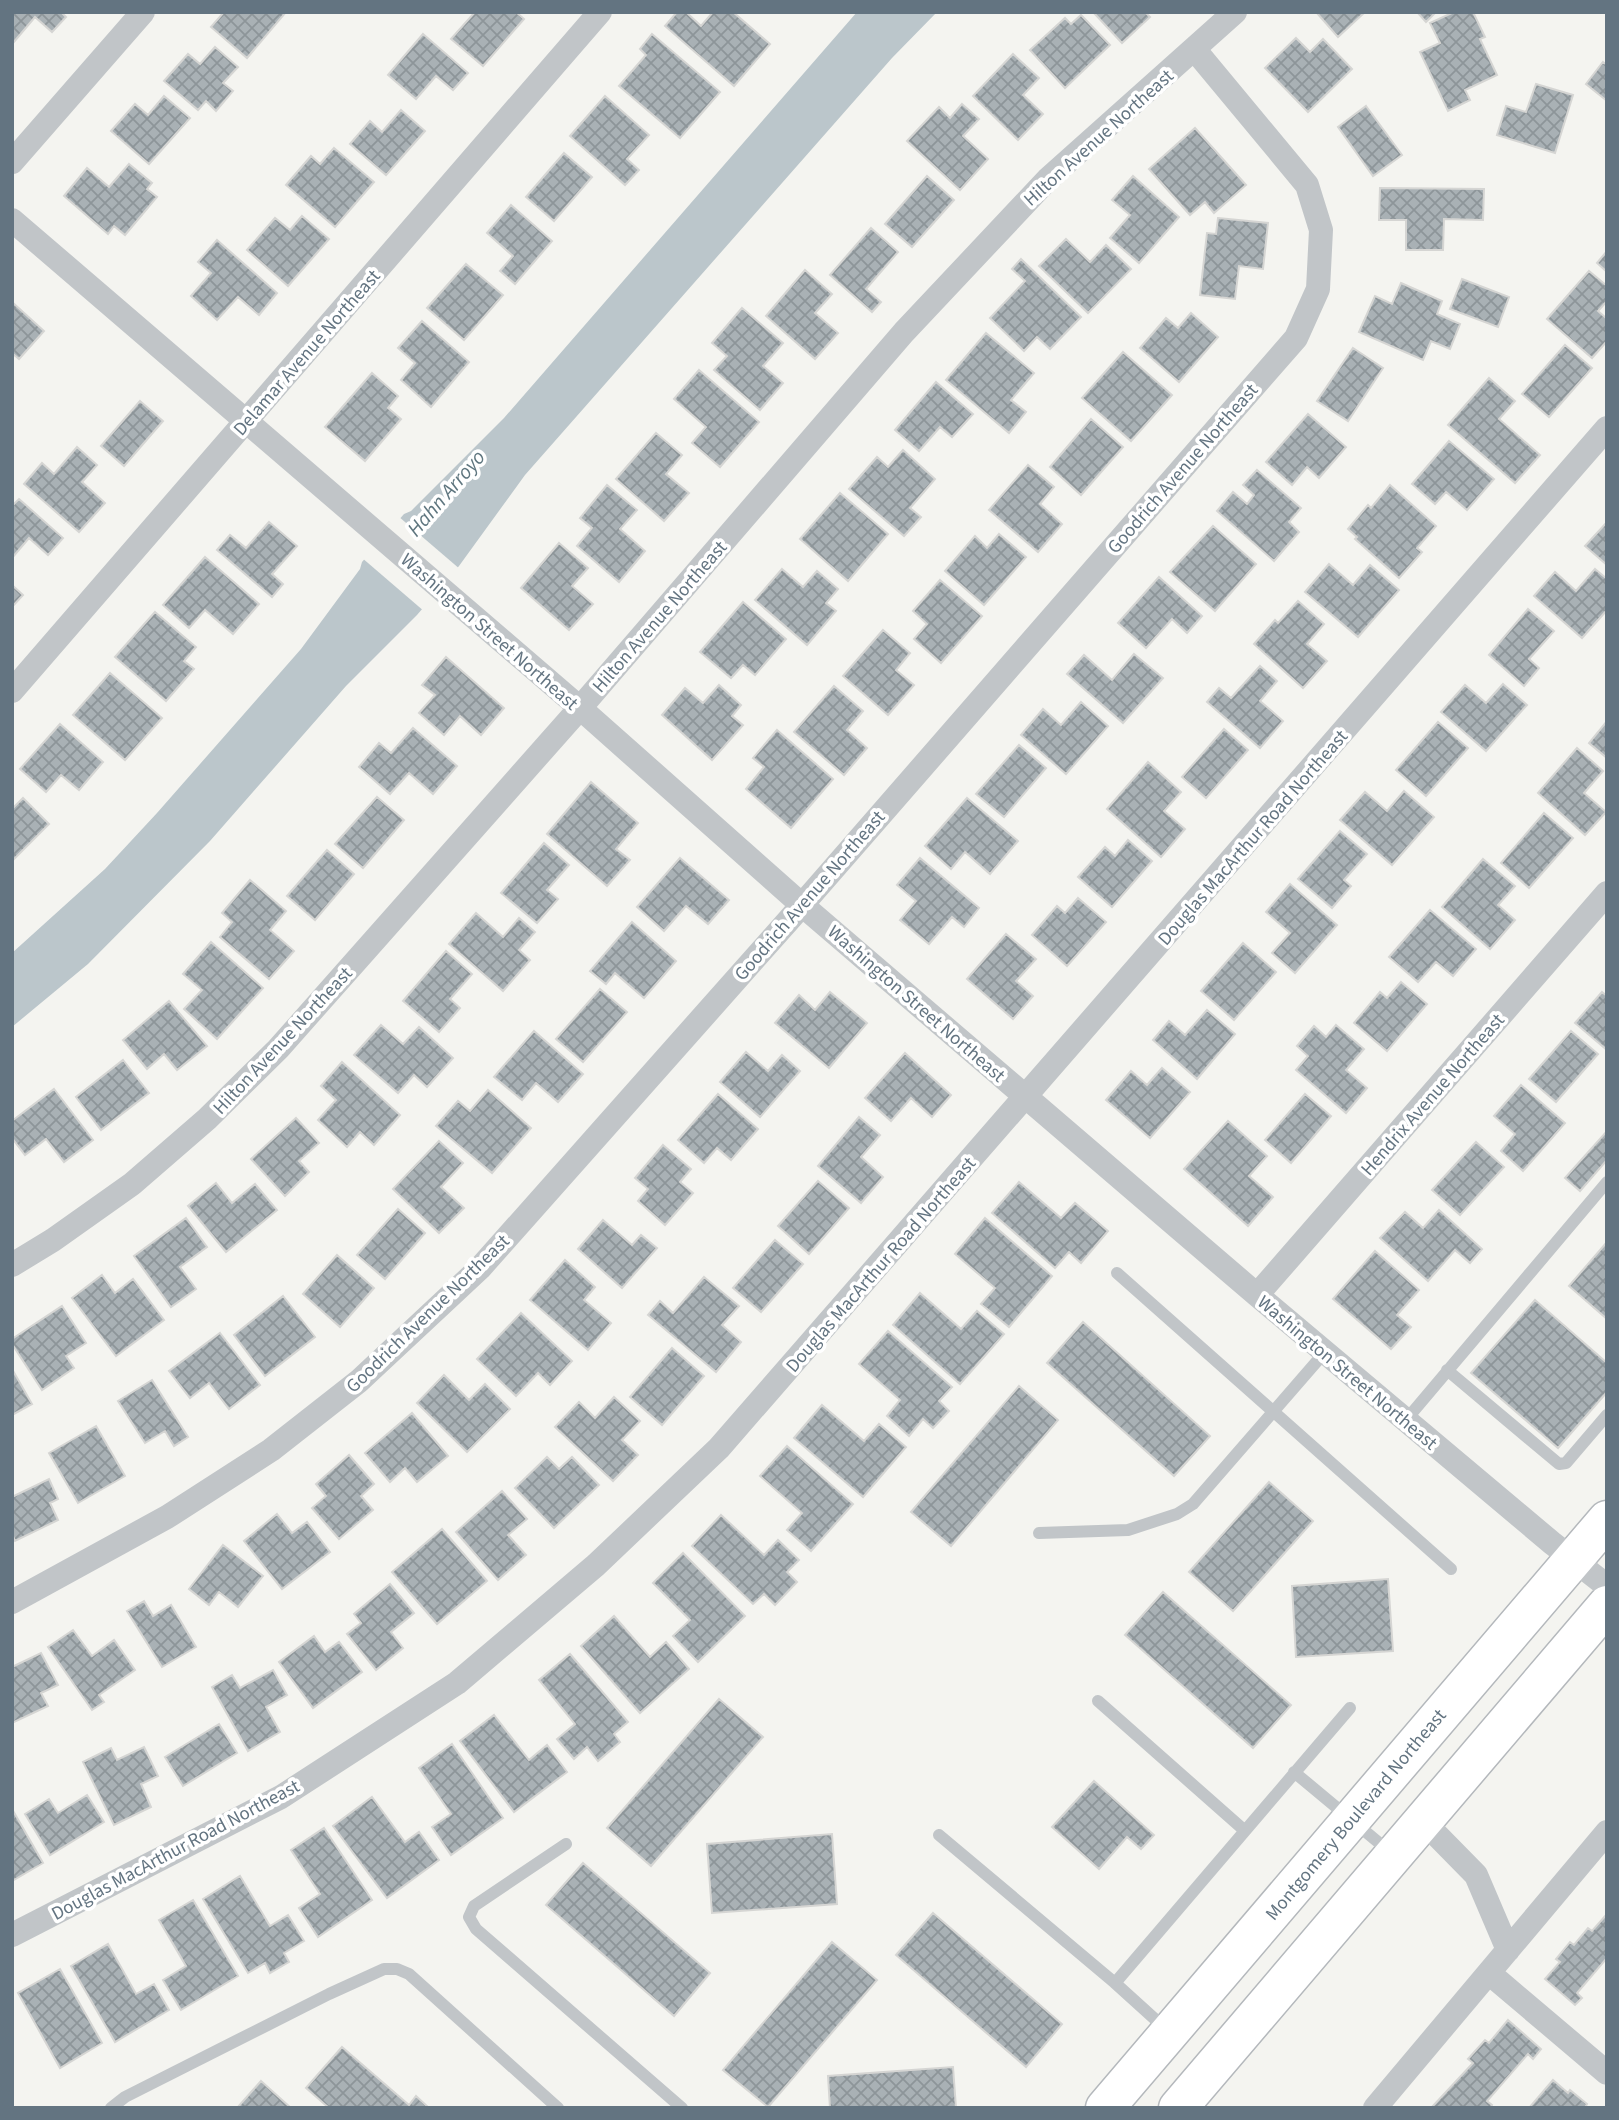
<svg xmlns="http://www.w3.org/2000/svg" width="1619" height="2120" font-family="'Source Sans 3',sans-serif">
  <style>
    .water { fill: #bbc6cb }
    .pier { fill: #f4f4f0 }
    .building { fill: url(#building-cross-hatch); stroke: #d5d5d3; stroke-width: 2 }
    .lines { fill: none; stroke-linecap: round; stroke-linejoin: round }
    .primary-casing { stroke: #b4b8bc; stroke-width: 41 }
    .lane { stroke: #c1c5c8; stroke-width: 12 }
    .street { stroke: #c1c5c8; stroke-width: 24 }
    .primary { stroke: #fff; stroke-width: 38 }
    .labels { text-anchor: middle; stroke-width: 7; stroke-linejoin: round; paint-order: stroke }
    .street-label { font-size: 19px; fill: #637481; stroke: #fff }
    .water-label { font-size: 21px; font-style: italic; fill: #5f767f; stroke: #fff }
  </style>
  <defs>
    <pattern id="building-cross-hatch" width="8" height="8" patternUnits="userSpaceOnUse" patternTransform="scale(1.75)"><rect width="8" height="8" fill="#a9b1b5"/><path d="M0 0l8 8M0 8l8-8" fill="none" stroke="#8d9599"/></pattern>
  </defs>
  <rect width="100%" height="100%" fill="#f4f4f0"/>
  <path class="water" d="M857,12h80l-45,46 -367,417 -66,91 -42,49 -71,71 -136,155 -122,123 -76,63v-74l93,-84 52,-56 144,-164 59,-80 2,-7 42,-48 7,-3 93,-93z"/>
  <path class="pier" d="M398,516l63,54 -36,42 -64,-55z"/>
  <path class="building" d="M12,12h49l5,5 -14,15 -17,-15 -22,26z
    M224,12h62l-39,46 -36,-31z
    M475,12h41l8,7 -41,47 -32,-27z
    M677,12h9l15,14 12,-14h20l37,32 -36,42 -69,-60z
    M1093,12h52l5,5 -28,26z
    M1316,12h49l-27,25z
    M1417,12h19l-10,10z
    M1454,12h19l12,25 -5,2 17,36 -32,15 5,10 -22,11 -28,-59 20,-9 -10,-20z
    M1081,15l29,30 -45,43 -35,-38 35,-32 6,6z
    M423,34l45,39 -15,17 -17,-14 -20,23 -28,-24z
    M652,34l68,58 -40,46 -61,-52 27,-31 -6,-6z
    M1296,38l14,14 13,-13 29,30 -44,43 -43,-44z
    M215,47l23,20 -15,16 10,8 -17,20 -10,-10 -8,9 -34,-29 24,-27 12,10z
    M1013,54l26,24 -16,17 20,19 -25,26 -45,-44z
    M1603,62l4,3v36l-21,-17z
    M1536,84l37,11 -18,58 -58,-18 9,-29 20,6z
    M164,96l26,22 -41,46 -38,-33 24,-27 13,11z
    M605,96l44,39 -22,24 12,11 -14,15 -55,-49z
    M962,104l17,15 -16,17 25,23 -28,31 -53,-49 32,-34 11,11z
    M1366,106l36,49 -29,21 -35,-49z
    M401,110l24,21 -39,44 -36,-31 20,-23 12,11z
    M1195,128l51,57 -32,28 -9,-11 -15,13 -41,-46z
    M334,148l40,34 -39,45 -49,-42 25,-29 9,8z
    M564,153l28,24 -38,44 -28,-24z
    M129,164l23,19 -5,6 10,8 -32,38 -11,-9 -6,8 -44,-38 23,-28 22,19z
    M927,176l27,24 -42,47 -27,-23z
    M1133,176l46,41 -40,46 -29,-25 20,-23 -18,-15z
    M1380,188l104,1 -1,31 -39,-1 -1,31h-37v-30h-27z
    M511,205l41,36 -37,43 -15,-13 13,-15 -26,-23z
    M302,216l27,23 -41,47 -41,-36 28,-32 15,12z
    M1218,218l50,5 -5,46 -24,-3 -4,33 -35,-4 7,-62 9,1z
    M871,228l27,24 -32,37 15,13 -9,10 -42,-37z
    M1066,239l24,23 16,-17 25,24 -43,44 -49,-47z
    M217,240l60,53 -18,22 -21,-18 -21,23 -26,-24 20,-23 -13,-11z
    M1607,251v21l-10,-9z
    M1021,259l60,58 -31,32 -13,-12 -13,14 -34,-33 35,-37 -13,-12z
    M466,264l37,31 -39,45 -37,-32z
    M805,270l27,24 -17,19 23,20 -23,26 -49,-43z
    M1589,271l18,15v15l-9,10 9,8v22l-15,17 -45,-39z
    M1462,279l47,18 -11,30 -48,-18z
    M1401,283l41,18 -5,13 23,10 -10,25 -19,-8 -8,19 -64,-28 16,-36 17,8z
    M12,302l32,29 -25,28 -7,-6z
    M742,308l41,35 -20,23 20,17 -23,27 -46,-40 13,-14 -15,-13z
    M1191,313l27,24 -39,45 -39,-34 26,-30 12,10z
    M422,321l47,41 -38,45 -30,-27 14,-17 -17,-15z
    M986,333l48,40 -23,27 15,12 -17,21 -63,-53z
    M1565,345l27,23 -43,49 -27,-23z
    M1353,348l30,20 -35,53 -31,-20z
    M1123,352l49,43 -41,46 -49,-43z
    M699,370l60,52 -39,45 -28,-24 14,-16 -32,-28z
    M372,373l26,23 -10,12 13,11 -36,42 -40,-34z
    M1489,378l26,23 -16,18 41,36 -25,28 -67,-58z
    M936,382l37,32 -21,23 -12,-10 -21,24 -24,-21z
    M140,401l23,20 -39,45 -23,-20z
    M1308,414l38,33 -27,31 -12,-11 -15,18 -26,-23z
    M1091,419l32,28 -42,48 -31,-28z
    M656,433l26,22 -16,19 23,19 -25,28 -48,-42z
    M1449,441l45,38 -27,31 -21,-18 -11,12 -23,-20z
    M77,447l20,18 -15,17 23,21 -26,29 -55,-48 18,-21 12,11z
    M903,450l32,29 -25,29 11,9 -17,19 -55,-47 28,-32 11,10z
    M1028,465l26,22 -14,17 22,20 -24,28 -49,-42z
    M1257,470l44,38 -12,14 10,10 -25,29 -57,-50 16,-19 14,12 7,-9 -11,-10z
    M607,485l30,25 -17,19 25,22 -26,31 -42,-36 15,-18 -12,-10z
    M1390,485l46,41 -19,22 5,4 -23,26 -44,-39 2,-2 -9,-8 20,-24 3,3z
    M840,493l48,41 -40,47 -48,-42z
    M19,499l44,39 -15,17 -19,-17 -17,20v-52z
    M269,522l28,24 -25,28 11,10 -11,13 -55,-47 13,-15 16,13z
    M1607,522v43l-22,-19z
    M1213,526l43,38 -41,47 -45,-39z
    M999,534l27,23 -42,48 -39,-34 30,-35 12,12z
    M559,543l29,25 -16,18 21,18 -24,26 -48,-42z
    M205,557l54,47 -26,30 -28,-24 -16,18 -26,-23z
    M1329,564l24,21 17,-20 29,25 -41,47 -53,-45z
    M782,569l21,18 14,-16 21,18 -12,14 10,8 -29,34 -52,-45z
    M1595,569l12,10v31l-25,28 -48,-42 21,-24 21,19z
    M1159,577l43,39 -15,17 -15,-14 -26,29 -28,-25z
    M940,580l42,36 -41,47 -27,-24 13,-15 -14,-13z
    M12,585l11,10 -11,12z
    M1298,601l26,23 -17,20 20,17 -24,27 -49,-44 21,-24 3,3z
    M743,602l43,37 -31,36 -12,-10 -12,13 -31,-26z
    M1528,609l26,22 -25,28 10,9 -15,18 -35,-31z
    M155,612l41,35 -12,14 10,8 -28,32 -51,-44z
    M883,630l27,23 -14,17 18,15 -26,30 -45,-39z
    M1134,654l29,24 -40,45 -56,-49 17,-19 28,25z
    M446,657l58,51 -23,27 -21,-19 -16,19 -25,-22 16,-18 -13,-10z
    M1260,666l17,15 -17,20 23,20 -23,27 -53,-46 12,-14 12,10z
    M110,673l52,45 -37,42 -52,-45z
    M1503,684l24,21 -41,46 -45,-39 24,-27 21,18z
    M719,685l22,20 -9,11 11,9 -31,35 -50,-45 23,-27 18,15z
    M834,686l29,25 -16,19 20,18 -23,27 -50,-43z
    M1081,702l27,24 -42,48 -45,-39 22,-26 18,16z
    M1607,721v37l-18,-15z
    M1438,722l30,26 -42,48 -30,-26z
    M60,724l43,38 -24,28 -18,-15 -15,17 -26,-23z
    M413,728l44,38 -24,28 -24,-21 -19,21 -31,-27 20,-24 12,10z
    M1224,729l24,21 -42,48 -24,-21z
    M777,730l56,49 -42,49 -45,-39 18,-22 -11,-9z
    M1019,745l27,23 -42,49 -28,-23z
    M1577,748l26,23 -19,22 22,19 -21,23 -47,-42z
    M1148,762l33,30 -17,19 21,18 -24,28 -54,-48z
    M591,782l47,41 -22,26 14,11 -23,26 -60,-52z
    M1404,791l30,26 -42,48 -52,-45 25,-28 22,19z
    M377,797l27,23 -41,48 -28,-24z
    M23,798l26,26 -37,37v-52z
    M967,798l51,43 -28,33 -25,-22 -14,17 -26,-23z
    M1544,813l29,25 -44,50 -28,-25z
    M1340,831l27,23 -23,26 7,6 -19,22 -34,-29z
    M1128,840l24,21 -40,46 -34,-30 27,-30 10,9z
    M544,843l25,22 -22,25 11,9 -21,24 -36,-30z
    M327,850l27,24 -39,46 -28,-24z
    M680,858l49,42 -21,24 -22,-18 -22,25 -27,-24z
    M920,858l59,50 -15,19 -12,-10 -23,27 -29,-24 16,-19 -19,-16z
    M1483,859l32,27 -17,19 17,15 -25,29 -48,-42z
    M250,880l36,31 -16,19 24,21 -25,28 -49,-42 12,-15 -10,-9z
    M1290,884l47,41 -42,48 -23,-20 18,-20 -24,-21z
    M1078,898l28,24 -39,44 -35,-31 25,-29 8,7z
    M1430,910l46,39 -23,27 -17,-14 -18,20 -29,-25z
    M476,913l27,24 16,-19 16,14 -16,18 11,10 -27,31 -54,-47z
    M632,922l44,39 -32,37 -29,-25 -9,11 -16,-13z
    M1006,934l30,25 -20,22 17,15 -20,23 -46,-40z
    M211,942l52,46 -46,51 -33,-30 18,-19 -19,-16z
    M1243,943l33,29 -42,48 -33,-29z
    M446,951l26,23 -22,25 10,9 -21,24 -36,-31z
    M1401,982l26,22 -40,47 -33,-28 26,-31 7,6z
    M600,989l27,23 -44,50 -27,-23z
    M830,992l37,31 -38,45 -54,-45 24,-28 16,15z
    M1602,992l5,4v54l-32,-27z
    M169,1001l38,45 -30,24 -13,-16 -17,15 -24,-29z
    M1207,1010l28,24 -38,45 -44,-39 16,-19 16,14z
    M381,1025l22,19 16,-17 34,31 -26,29 -13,-12 -16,18 -44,-38z
    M1336,1025l28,24 -18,21 21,18 -21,25 -50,-43 12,-14 -11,-10 17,-20 12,11z
    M534,1031l49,43 -25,28 -22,-19 -14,17 -28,-23z
    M1571,1031l27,23 -42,48 -27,-23z
    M746,1052l22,19 14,-16 18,16 -40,46 -40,-35z
    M905,1053l46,42 -19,22 -21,-19 -20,23 -26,-23z
    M123,1060l26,33 -48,37 -25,-33z
    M342,1062l58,53 -26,30 -14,-13 -13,15 -29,-27 18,-20 -15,-14z
    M1162,1068l28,24 -40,46 -44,-38 25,-29 16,14z
    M1521,1085l44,38 -42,48 -22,-20 14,-17 -21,-18z
    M54,1089l39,51 -29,22 -18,-23 -21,16 -13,-17v-17z
    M488,1090l43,38 -39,45 -56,-47 22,-25 12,10z
    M718,1094l40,35 -27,31 -14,-12 -13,15 -26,-23z
    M1305,1094l26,22 -40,47 -26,-23z
    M859,1117l21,18 -19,22 22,20 -22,26 -43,-37z
    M296,1118l23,25 -20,18 10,11 -24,24 -34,-37z
    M1228,1121l39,35 -18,20 24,21 -25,29 -64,-57z
    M1607,1131v29l-27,31 -15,-13z
    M439,1141l24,22 -22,24 23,21 -25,25 -46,-44z
    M1476,1142l28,25 -44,48 -28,-25z
    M663,1145l28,24 -11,13 13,11 -28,32 -27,-24 10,-12 -13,-11z
    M818,1181l31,27 -40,46 -31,-28z
    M1019,1182l42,36 14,-15 33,28 -27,32 -12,-11 -14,16 -63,-55z
    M216,1183l16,20 23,-19 22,26 -51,42 -38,-46z
    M398,1209l27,24 -40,46 -28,-24z
    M1439,1210l43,39 -12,14 -15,-13 -27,31 -48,-43 25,-26 18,16z
    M186,1218l21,29 -27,20 16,22 -25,18 -37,-51z
    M985,1218l67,58 -43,51 -28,-23 14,-16 -40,-34z
    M603,1220l29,25 9,-10 16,13 -35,40 -44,-39z
    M775,1240l28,24 -42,48 -28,-24z
    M1607,1242v77l-38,-33z
    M1375,1251l44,39 -22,25 14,12 -20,22 -58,-50z
    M337,1255l37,33 -34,39 -37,-33z
    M565,1260l30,27 -11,13 27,23 -23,27 -58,-50z
    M102,1275l13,18 18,-14 31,41 -48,36 -44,-58z
    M704,1277l35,29 -17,19 19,17 -25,30 -68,-57 12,-14 13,12z
    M920,1293l41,36 16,-18 27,23 -44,50 -67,-59z
    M283,1296l32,41 -50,39 -31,-41z
    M1535,1300l72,63v29l-49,56 -87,-75z
    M62,1306l24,37 -20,13 8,12 -32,22 -30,-46v-5z
    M521,1313l51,48 -22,24 -12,-12 -22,23 -39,-37z
    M1083,1322l127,114 -36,40 -127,-113z
    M888,1331l64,56 -13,14 10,10 -16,17 -10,-9 -14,17 -22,-20 13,-16 -41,-36z
    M220,1333l40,52 -31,24 -20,-26 -19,15 -21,-27z
    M672,1348l32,28 -42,49 -32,-28z
    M12,1369l20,35 -20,11z
    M444,1375l25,25 16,-16 25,25 -43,43 -50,-49z
    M152,1380l36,57 -14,9 -9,-15 -20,12 -27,-42z
    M1019,1386l39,34 -107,126 -40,-34z
    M614,1397l26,24 -18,19 16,15 -25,26 -58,-54 24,-25 16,16z
    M822,1405l42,36 15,-17 27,23 -43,50 -69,-59z
    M412,1413l36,43 -31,26 -12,-14 -15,14 -25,-29z
    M96,1426l29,50 -47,27 -29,-50z
    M787,1446l66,58 -42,47 -24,-21 15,-17 -42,-37z
    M349,1455l25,29 -13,12 12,14 -34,29 -27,-31 14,-12 -10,-12z
    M547,1457l12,12 13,-12 27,28 -45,43 -39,-40z
    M49,1479l9,20 -8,4 8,17 -43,21 -3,-7v-37z
    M1269,1482l44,39 -80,90 -44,-39z
    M502,1491l25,28 -19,16 18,20 -28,25 -42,-48z
    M277,1514l15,19 15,-11 23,30 -48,37 -38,-48z
    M721,1515l43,40 14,-15 21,20 -12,12 10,10 -22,23 -11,-11 -11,10 -61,-58z
    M442,1529l45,52 -50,43 -45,-52z
    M223,1545l40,31 -25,31 -19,-15 -10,13 -20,-16z
    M683,1553l62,63 -47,46 -25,-26 17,-16 -37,-37z
    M1388,1579l5,72 -97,6 -4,-71z
    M390,1584l24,29 -23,19 12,16 -27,22 -29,-36 14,-11 -7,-9z
    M1163,1592l128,113 -38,43 -128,-113z
    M144,1601l9,15 18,-11 25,42 -34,20 -35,-56z
    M614,1616l36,41 16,-15 23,27 -49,44 -59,-67z
    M73,1630l19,26 22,-16 21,30 -36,25 5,7 -12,8 -44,-63z
    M314,1636l11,16 14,-10 23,30 -49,36 -34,-46z
    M41,1653l17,32 -17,8 7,13 -36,17v-56z
    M570,1654l58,68 -14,12 6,8 -22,19 -11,-14 -13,12 -17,-20 18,-15 -36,-44z
    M273,1670l14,25 -21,12 14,25 -32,19 -36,-64 20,-12 8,13z
    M719,1699l44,38 -112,129 -44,-38z
    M494,1715l35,45 18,-15 20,27 -53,40 -54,-71z
    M219,1724l18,29 -54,33 -18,-29z
    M452,1744l51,74 -52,37 -19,-28 19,-13 -32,-46z
    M144,1747l14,29 -17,8 10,23 -37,18 -31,-63 28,-14 6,12z
    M1094,1781l60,54 -13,14 -14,-12 -28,32 -47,-42z
    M87,1795l17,27 -54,33 -25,-41 24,-15 9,14z
    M372,1797l33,45 14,-10 20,28 -52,38 -54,-72z
    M12,1809l31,54 -31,18z
    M324,1828l48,72 -54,37 -19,-29 21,-14 -29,-44z
    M832,1834l5,70 -125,9 -5,-69z
    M583,1863l127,110 -36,43 -128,-111z
    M240,1876l30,50 18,-11 16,26 -20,12 5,9 -19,11 -5,-10 -17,10 -45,-74z
    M193,1900l45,76 -57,34 -18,-30 23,-14 -27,-46z
    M933,1913l129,111 -36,43 -130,-112z
    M1607,1914v44l-30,35 5,5 -7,7 -30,-26 15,-17 -4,-3 14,-17 4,3 14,-17 4,3z
    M832,1942l45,38 -109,127 -45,-37z
    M108,1944l28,50 18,-10 15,26 -54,32 -44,-76z
    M60,1969l42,74 -42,25 -42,-75z
    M1508,2020l33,29 -8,10 -5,-5 -41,47 5,4 -2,3h-59l42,-45 -5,-4 17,-19 4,3z
    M342,2047l67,58 7,-9 13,12h-100l-23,-20z
    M953,2067l3,41h-126l-2,-32z
    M1553,2080l15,13 2,-3 17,14 -2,4h-56z
    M261,2081l30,27h-54z"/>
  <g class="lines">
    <g class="primary-casing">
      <path id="primary" d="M1105,2108l502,-588
        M1178,2108l429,-503"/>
    </g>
    <path class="lane" d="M1117,1273l334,296
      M1447,1370l112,94 7,-1 41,-48
      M1406,1420l201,-238
      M1039,1533l89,-3 49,-16 16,-10 132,-152
      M1098,1701l146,129
      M1294,1772l96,80
      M939,1835l176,148
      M566,1844l-92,62 -5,11 7,12 206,179
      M1168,2031l-53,-48 235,-275
      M111,2108l14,-11 204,-103 55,-25h13l12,5 149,134"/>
    <path class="street" d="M12,162l131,-150
      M12,220l568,488 222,197 455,390 295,248 55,43
      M12,691l588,-679
      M12,1265l41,-25 79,-56 75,-65 71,-70 302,-341 324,-376 144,-153 187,-167
      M1257,1295l350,-402
      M12,1602l155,-85 104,-67 88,-69 121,-113 308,-347 508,-583 22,-49 3,-59 -14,-45 -112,-135
      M1422,1820l54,55 32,75
      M12,1935l269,-138 176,-114 139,-118 123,-117 888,-1020
      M1489,1973l118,100
      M1375,2108l232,-276"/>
    <use href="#primary" class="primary"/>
  </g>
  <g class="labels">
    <g class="street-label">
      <text transform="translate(1098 137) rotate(-42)" y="7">Hilton Avenue Northeast</text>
      <text transform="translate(306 352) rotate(-49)" y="7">Delamar Avenue Northeast</text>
      <text transform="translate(1182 468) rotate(-49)" y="7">Goodrich Avenue Northeast</text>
      <text transform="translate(659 616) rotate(-49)" y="7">Hilton Avenue Northeast</text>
      <text transform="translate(490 631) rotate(41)" y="7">Washington Street Northeast</text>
      <text transform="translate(1252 837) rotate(-49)" y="7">Douglas MacArthur Road Northeast</text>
      <text transform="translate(809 895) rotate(-49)" y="7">Goodrich Avenue Northeast</text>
      <text transform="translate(917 1003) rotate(41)" y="7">Washington Street Northeast</text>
      <text transform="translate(282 1040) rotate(-47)" y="7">Hilton Avenue Northeast</text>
      <text transform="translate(1432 1094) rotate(-49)" y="7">Hendrix Avenue Northeast</text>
      <text transform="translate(880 1264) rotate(-49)" y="7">Douglas MacArthur Road Northeast</text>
      <text transform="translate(427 1313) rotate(-44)" y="7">Goodrich Avenue Northeast</text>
      <text transform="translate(1348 1372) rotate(40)" y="7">Washington Street Northeast</text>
      <text transform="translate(1355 1814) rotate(-50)" y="7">Montgomery Boulevard Northeast</text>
      <text transform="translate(175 1849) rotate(-28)" y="7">Douglas MacArthur Road Northeast</text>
    </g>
    <g class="water-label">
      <text transform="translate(446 493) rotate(-49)" y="7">Hahn Arroyo</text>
    </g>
  </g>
  <rect width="1619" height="2120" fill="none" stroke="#637481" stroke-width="28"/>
</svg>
